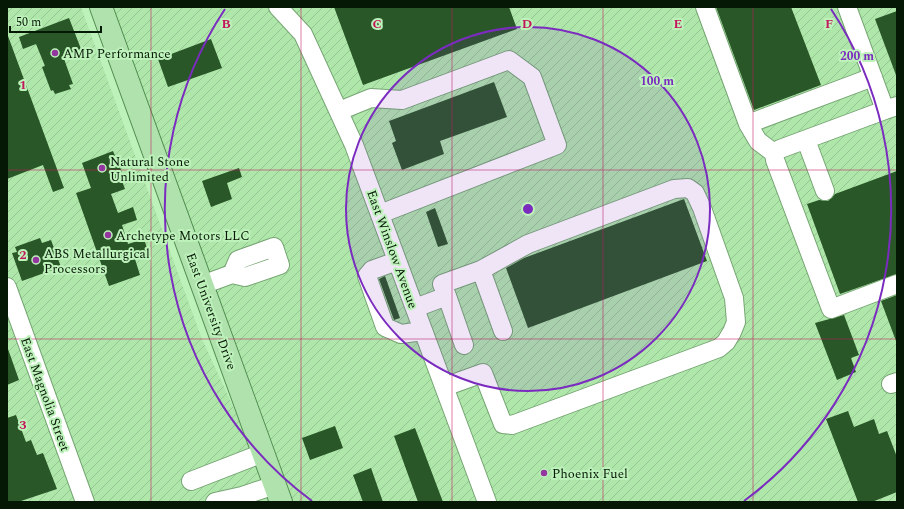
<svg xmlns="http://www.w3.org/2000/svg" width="904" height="509" font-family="Spectral,serif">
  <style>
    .industrial { fill: url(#industrial-furrows) }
    .building { fill: #295727 }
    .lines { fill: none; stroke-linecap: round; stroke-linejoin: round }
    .minor-casing { stroke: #76a673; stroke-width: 20 }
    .major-casing { stroke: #528e50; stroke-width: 24 }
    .minor { stroke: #fff; stroke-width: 18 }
    .major { stroke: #b0e2ae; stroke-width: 22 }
    .grid { fill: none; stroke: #c2185b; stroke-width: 1; stroke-opacity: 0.55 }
    .ring { fill: none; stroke: #7b2cbf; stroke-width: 2 }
    .poi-dot { fill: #94369f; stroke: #bef2bb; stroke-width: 1.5 }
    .labels { text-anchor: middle; stroke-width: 4; stroke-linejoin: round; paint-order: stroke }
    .poi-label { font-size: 13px; fill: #051705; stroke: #bef2bb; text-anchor: start }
    .street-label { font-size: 13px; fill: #051705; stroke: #bef2bb }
    .grid-label { font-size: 13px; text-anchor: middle; font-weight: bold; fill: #c2185b; stroke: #bef2bb; stroke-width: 4; stroke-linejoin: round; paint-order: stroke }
    .centre { fill: #7b2cbf; stroke: #bef2bb; stroke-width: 2 }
    .ring-label { font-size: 12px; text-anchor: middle; font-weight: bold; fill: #7b2cbf; stroke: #bef2bb; stroke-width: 4; stroke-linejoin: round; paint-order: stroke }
  </style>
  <defs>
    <pattern id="industrial-furrows" width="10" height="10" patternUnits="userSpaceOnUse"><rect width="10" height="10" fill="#afe7ab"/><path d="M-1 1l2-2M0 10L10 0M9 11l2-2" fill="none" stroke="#95c592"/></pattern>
  </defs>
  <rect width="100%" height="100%" fill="#bef2bb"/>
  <path class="industrial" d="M7,7h74l121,332 75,163h-270z
    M112,7h785v495h-607z"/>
  <path class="building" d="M334,7h175l8,22 -154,56z
    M716,7h75l30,78 -67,25z
    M897,11v64h-1l-21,-56z
    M69,18l12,31 -18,7 10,28 -4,1 2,4 -16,5 -2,-4 -2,1 -9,-24 3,-1 -9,-22 -13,5 -4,-12z
    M8,36l56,152 -11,4 -10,-27 -36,14z
    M211,39l11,29 -54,19 -10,-28z
    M494,82l13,35 -67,24 4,13 -42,16 -10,-27 4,-2 -7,-20z
    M113,151l9,21 -3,1 6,16 -14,5 7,19 15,-6 4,13 -15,5 6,19 16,-5 4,12 -14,5 6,19 -31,11 -33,-93 15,-5 -9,-25z
    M239,168l3,9 -15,6 5,16 -21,8 -9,-26z
    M897,171v103l-57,20 -33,-90 12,-4 9,1 7,-7z
    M684,199l23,62 -179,67 -22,-60 18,-10z
    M435,208l13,36 -10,3 -12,-35z
    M40,238l2,5 9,-3 10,27 -39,14 -10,-28 5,-1 -2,-5z
    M385,276l15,42 -6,2 -15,-41z
    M897,295v46h-1l-15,-40z
    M844,315l15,40 -8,3 5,14 -19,8 -22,-57z
    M8,349l11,31 -12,5v-35z
    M848,411l6,16 20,-8 5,15 8,-3 10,26v35l-25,10h-14l-32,-83z
    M16,415l10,27 5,-2 6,15 6,-2 14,36 -39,13h-11v-84z
    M335,426l8,22 -33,12 -8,-22z
    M415,428l28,74h-25l-24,-66z
    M371,468l12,34h-20l-10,-27z"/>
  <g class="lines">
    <g class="minor-casing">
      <path id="minor" d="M278,7l25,27 51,111 133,357
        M705,7l43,117 10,17 16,12
        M847,7l38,103 12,-4
        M885,110l-105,39 -6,4 1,7 56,149 66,-25
        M339,111l32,-13 31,2 107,-40 23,17 25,68 -177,69
        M748,124l125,-47
        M806,140l19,51
        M397,261l-25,9 -5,6 18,51 16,7 22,-3
        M202,285l30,-11 13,3 35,-12 -6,-18 -36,13 -6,14
        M7,287l78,215
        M447,296l-5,-12 39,-14 22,61
        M415,308l32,-12 17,49
        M891,384l6,-2
        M444,387l39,-14 20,51 9,1 207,-77 7,-6 6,-10 4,-10 -2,-24 -32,-90 -7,-15 -7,-5 -14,1 -146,55 -47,26
        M191,481l72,-28
        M215,502l27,-6
        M244,502l-2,-6 33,-11"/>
    </g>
    <g class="major-casing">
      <path id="major" d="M101,7l180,495"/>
    </g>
    <use href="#minor" class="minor"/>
    <use href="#major" class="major"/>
  </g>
  <path class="grid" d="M151,7v495M301,7v495M452,7v495M603,7v495M753,7v495M7,170h890M7,339h890"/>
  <circle cx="528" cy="209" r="182" fill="#7b2cbf" fill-opacity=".12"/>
  <g class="ring">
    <circle cx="528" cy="209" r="182"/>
    <path d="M312 501A363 363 0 0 1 225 9M831 9A363 363 0 0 1 744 501"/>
  </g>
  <g class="poi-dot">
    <circle cx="55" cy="53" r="4"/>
    <circle cx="102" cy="168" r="4"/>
    <circle cx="108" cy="235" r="4"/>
    <circle cx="36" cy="260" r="4"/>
    <circle cx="544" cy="473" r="4"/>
  </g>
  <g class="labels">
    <g class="poi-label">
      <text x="63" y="58">AMP Performance</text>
      <text x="110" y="166">Natural Stone<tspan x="110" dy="15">Unlimited</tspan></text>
      <text x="116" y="240">Archetype Motors LLC</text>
      <text x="44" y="258">ABS Metallurgical<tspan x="44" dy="15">Processors</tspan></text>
      <text x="552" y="478">Phoenix Fuel</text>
    </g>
    <g class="street-label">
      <text transform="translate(393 249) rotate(70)" y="5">East Winslow Avenue</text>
      <text transform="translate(212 311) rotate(70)" y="5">East University Drive</text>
      <text transform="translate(46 394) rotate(70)" y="5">East Magnolia Street</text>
    </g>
  </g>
  <g class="grid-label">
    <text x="226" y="28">B</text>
    <text x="377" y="28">C</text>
    <text x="527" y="28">D</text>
    <text x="678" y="28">E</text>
    <text x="829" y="28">F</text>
    <text x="23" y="89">1</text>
    <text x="23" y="259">2</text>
    <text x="23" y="429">3</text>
  </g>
  <circle cx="528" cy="209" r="6" class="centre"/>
  <g class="ring-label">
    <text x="857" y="60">200 m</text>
    <text x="657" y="85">100 m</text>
  </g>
  <rect width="904" height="509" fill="none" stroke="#051705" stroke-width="16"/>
  <path d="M10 26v6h91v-6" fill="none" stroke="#051705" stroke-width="2"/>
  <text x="16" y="26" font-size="12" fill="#051705" stroke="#bef2bb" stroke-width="3" paint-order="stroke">50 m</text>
</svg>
